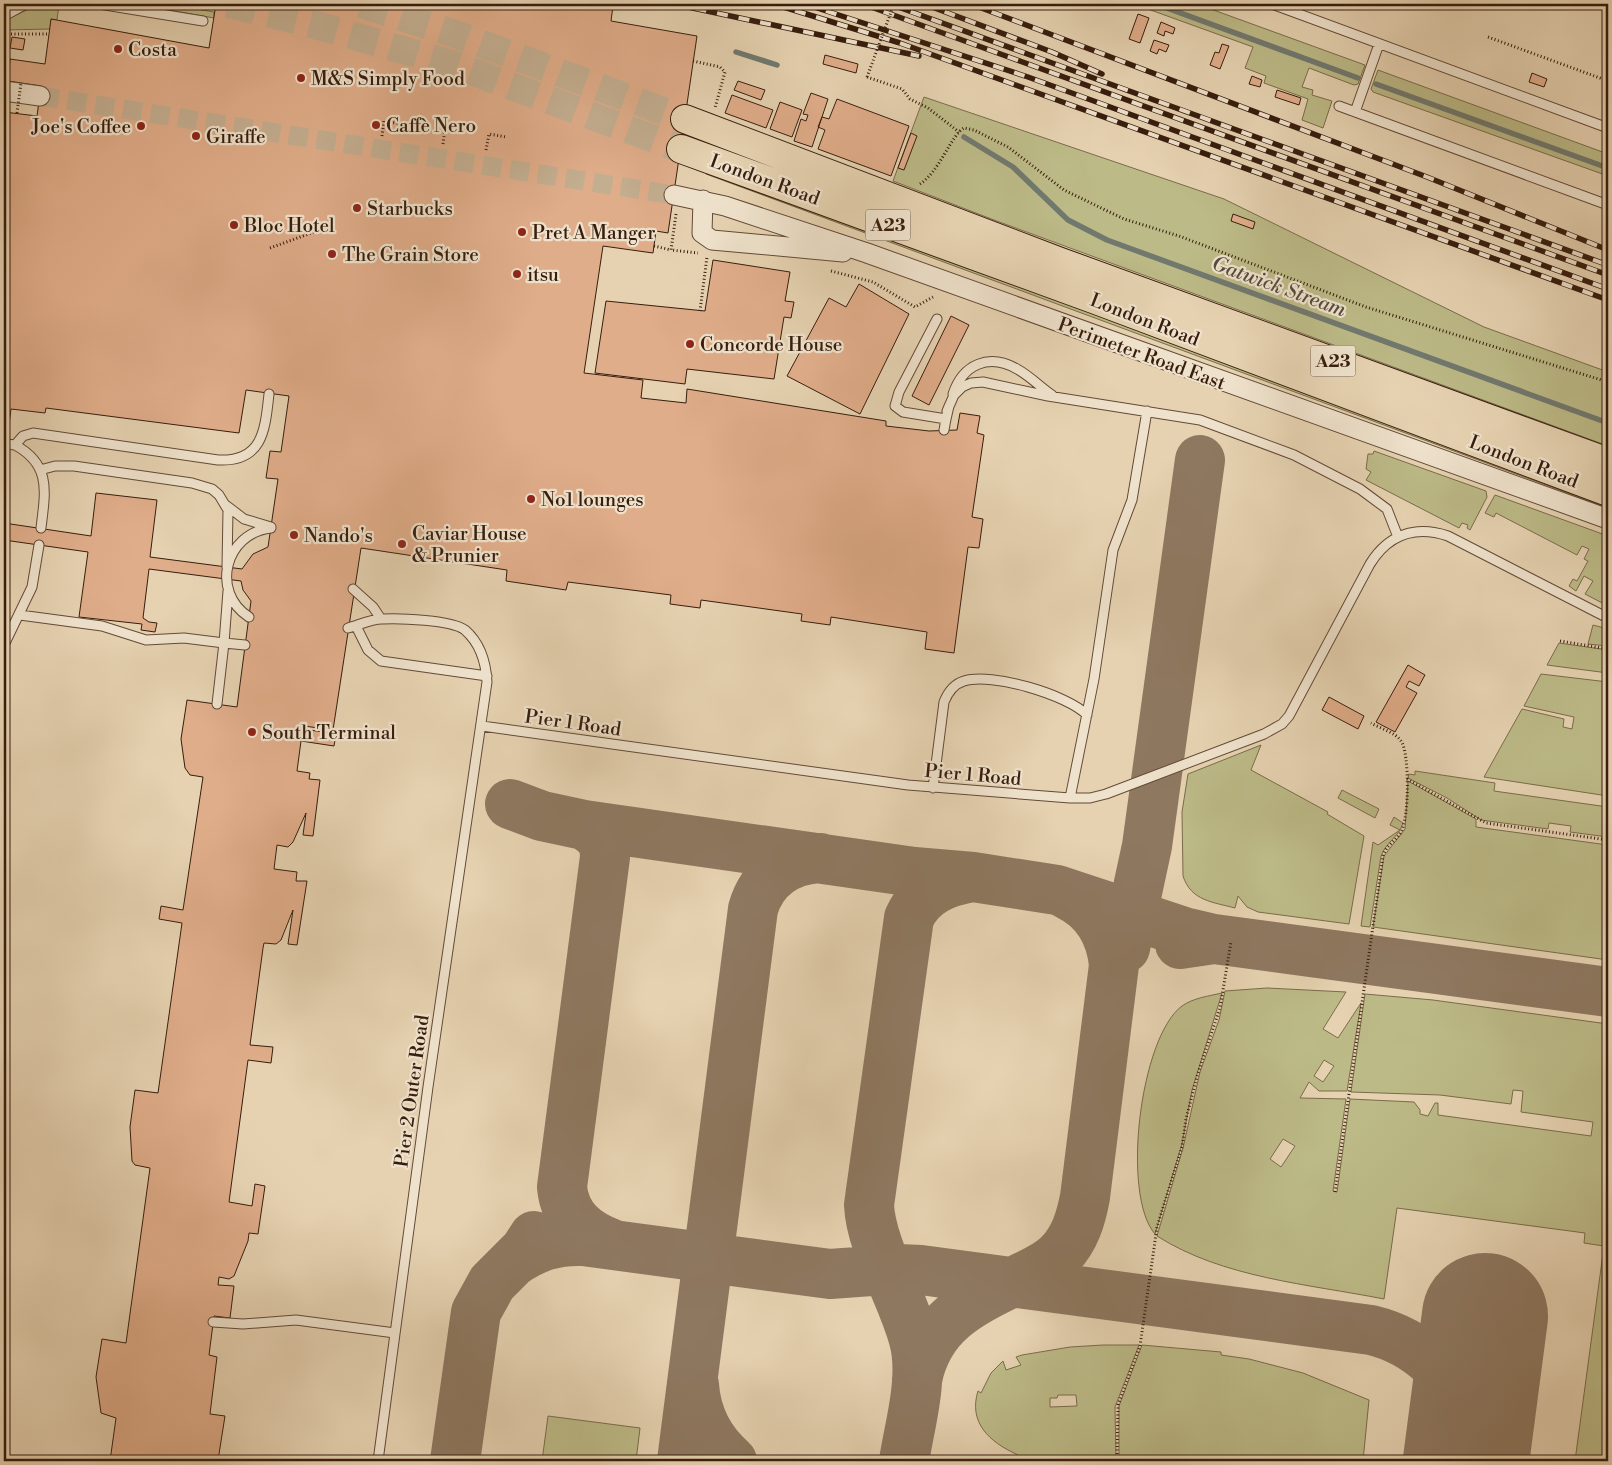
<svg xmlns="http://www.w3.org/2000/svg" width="1612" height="1465" font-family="'Libre Bodoni',serif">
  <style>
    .green { fill: #bcba87; stroke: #7a6c4a; fill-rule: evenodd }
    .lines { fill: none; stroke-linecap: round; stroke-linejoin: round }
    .stream { stroke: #71796f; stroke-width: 5.5 }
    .taxiway { stroke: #8e7860; stroke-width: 50 }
    .runway { stroke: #8e7860; stroke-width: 126 }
    .building { fill: #e0ad8a; stroke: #371d0e }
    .street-tunnel { stroke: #c3ae90; stroke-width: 19; stroke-dasharray: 19 9; stroke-linecap: butt }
    .primary-tunnel { stroke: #c3ae90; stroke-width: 28; stroke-dasharray: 28 14; stroke-linecap: butt }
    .lane-casing { stroke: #634a37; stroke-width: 11 }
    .street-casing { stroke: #634a37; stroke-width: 21 }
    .primary-casing { stroke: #371d0e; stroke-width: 30 }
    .path { stroke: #371d0e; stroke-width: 3; stroke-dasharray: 1 2.5; stroke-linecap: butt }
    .lane { stroke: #efe2cc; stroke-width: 9 }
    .street { stroke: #efe2cc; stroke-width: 19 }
    .primary { stroke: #e6d2b1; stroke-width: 28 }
    .rail-casing { stroke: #371d0e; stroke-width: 5.5 }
    .rail { stroke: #efe2cc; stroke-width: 4; stroke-dasharray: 11; stroke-linecap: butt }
    .path-bridge { stroke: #371d0e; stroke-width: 3; stroke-dasharray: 1 2.5; stroke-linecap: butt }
    .poi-dot { fill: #8f2418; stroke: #efe2cc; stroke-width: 2 }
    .labels { text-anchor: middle; stroke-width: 4.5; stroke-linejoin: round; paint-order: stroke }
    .shield { fill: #efe2cc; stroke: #6e5847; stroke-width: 1 }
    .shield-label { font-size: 18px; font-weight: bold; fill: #371d0e }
    .poi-label { font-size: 19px; fill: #371d0e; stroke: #efe2cc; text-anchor: start }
    .street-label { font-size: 19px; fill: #371d0e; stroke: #efe2cc }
    .water-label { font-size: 20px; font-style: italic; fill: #544b3f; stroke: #efe2cc }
  </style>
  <rect width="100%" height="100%" fill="#e6d2b1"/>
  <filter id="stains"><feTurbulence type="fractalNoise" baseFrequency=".004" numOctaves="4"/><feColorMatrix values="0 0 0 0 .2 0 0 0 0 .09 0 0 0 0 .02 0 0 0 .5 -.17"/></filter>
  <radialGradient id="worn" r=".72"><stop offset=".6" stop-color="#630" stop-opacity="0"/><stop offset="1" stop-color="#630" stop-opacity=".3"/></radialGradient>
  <path class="green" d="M39,4h20l-2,16 -6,-1 -1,10 -46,1v-9z
    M135,4h33l46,8v6z
    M1134,4h63l168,61 -7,19 -4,1 -45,-17 -7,19 11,3 -1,5 20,6 -9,27 -21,-8 6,-21 -44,-16 2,-7 -21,-8 8,-21z
    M1378,70l230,84v22l-235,-84 -2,-3z
    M924,97l300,102 260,128 124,45v74l-614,-226 -101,-39z
    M712,172l896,326v10l-902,-334z
    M1374,451l112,40 1,6 -17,33 -3,-2 1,-3 -6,-2 -3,5 -93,-48 5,-8 -5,-3 2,-15h5z
    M1495,495l113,41v70l-23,-12 8,-13 -9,-5 -8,15 -7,-5 4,-7 4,2 11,-20 -4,-2 5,-10 -7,-3 -5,9 -81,-42 -2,4 -9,-4z
    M1593,625l15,4v17l-20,-2z
    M1559,643l49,7v23l-61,-8z
    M1541,674l67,8v114l-124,-19 38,-68 42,10 -1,8 9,2 2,-12 -50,-11z
    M1261,745l-10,25 77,42 -1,2 37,22 -15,88 -91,-12 -11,-5 -9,-11 -3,12c-22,-6 -44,-7 -52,-32l-1,-64 6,-38z
    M1415,771l80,12 -1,8 114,16v30l-38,-5 1,-6 -22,-3 -1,6 -67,-9 -34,-22 -39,-20 1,-4 6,1z
    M1408,781l68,38v8l132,18v115l-235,-33 11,-71 21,-27z
    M1342,790l37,19 -4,9 -37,-20z
    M1394,817l9,6c-4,14 -17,19 -22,33l-11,71 -9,-1 12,-84 5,3 22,-15 -10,-5z
    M1267,988l79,4 -23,37 15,9 23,-35 -14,88h-28l-10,-9 -9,16 46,1 -13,92 4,1 13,-93 64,3 6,8v4l8,2 7,-13h3v12l153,21 2,-14 -72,-10 2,-21 -10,-1 -2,14 -71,-9 -89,-3 14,-98 68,6 175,24v437h-33l29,-215 -20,-3 1,-10 -188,-25 -13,91c-76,-15 -161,-21 -227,-63l26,-88 17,-76 19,-52 6,-29zM1324,1060l10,6 -11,16 -9,-6zM1283,1139l12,7 -14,21 -11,-8z
    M1222,993l-30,97 -10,54 -27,90c-34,-39 -15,-197 27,-228 11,-8 27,-10 40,-13z
    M1103,1345h36l-24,62 1,54c-27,0 -55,3 -82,0 -6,0 -13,-4 -18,-7 -26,-12 -48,-31 -38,-63l3,2 10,-20 12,-12 3,9 15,-5 -5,-8 6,-2 48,-8zM1058,1395h18l1,11 -27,1v-9h7z
    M1142,1345l79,7v3l28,4 54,14 66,27 -6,61h-244v-55z
    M548,1416l92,12 -4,33h-94z"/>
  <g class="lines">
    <path class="stream" d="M1156,4l202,74
      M736,52l41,13
      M1376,84l232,84
      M964,137l49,30 55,53 39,20 501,183"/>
    <path class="taxiway" d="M510,804l32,12 42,9 330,47 59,5 84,13 127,42 30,7
      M584,825c14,8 21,16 21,32l-43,330c3,31 23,47 50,57
      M1180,944l34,-5 394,53
      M1125,948l22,-102 53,-386
      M513,1262c22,-15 42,-22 70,-21l247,33 69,-5 22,1 450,60c46,11 89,47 95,96 1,12 -1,24 -1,35
      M917,1380c11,-57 51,-76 100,-100 14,-7 30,-13 42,-25 16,-16 22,-37 26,-58l29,-232c-3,-31 -17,-56 -46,-70
      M694,1385c2,30 15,56 38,76
      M455,1461l21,-149 16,-29 33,-33 9,-14
      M682,1461l71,-552c9,-32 34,-49 67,-51
      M904,1461c6,-38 20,-83 10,-121 -11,-43 -43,-93 -45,-135l40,-287c12,-27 36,-36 64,-41"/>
    <path class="runway" d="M1466,1461l19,-145"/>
  </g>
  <path class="building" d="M216,4h375l22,2 -2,15 86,15 -29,197 -12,-2 -3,22 -50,-7 -19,127 59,7 -2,18 45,5 1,-14 199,32v5l43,5 28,-1 3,-17 20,3 -3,17 7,2 -12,82 11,2 -4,29 -11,-1 -14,106 -29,-4 2,-17 -96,-15 -1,8 -29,-4 1,-7 -101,-14 -1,8 -30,-4 1,-9 -103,-13 -2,8 -60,-9 1,-11 -146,-22 -28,182 -29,-4 -1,3 33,5 -2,12 -33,-5 -4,30 13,2 -1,6 11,1 -7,56 -10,-1 3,-22 -13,29 -5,5 -11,-2 -3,24 23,3 -1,9h11l-10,64 -9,-1 5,-34 -12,30 -5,4 -12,-1 -1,5 -13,97 23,2 -2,16 -23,-3 -19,142 23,4 3,-22 10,2 -7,48 -9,-1 -1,8 -14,35 -5,3 -10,-2 -1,8 16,1 -4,32 -16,-2 -5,39 8,2 -7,57 15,2 -6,38 -2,7h-107l6,-43 -15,-5 -5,-36 6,-38 24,4 24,-175 -15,-3 -3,-4 -2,-34 5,-37 23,3 24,-170 -23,-4 2,-13 22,4 20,-133 -13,-2 -5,-7 -4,-29 6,-39 50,7 14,-106 -8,-11 -2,-9 -92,-12 -6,49 6,4 8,1 -2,9 -14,-2 1,-6 -63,-7 9,-65 -84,-12v-17l87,13 5,-43 61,7 -7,57 92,12 11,-15 15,-7 10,-68 -12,-1 4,-27 11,1 8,-56 -43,-6 -7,43 -193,-25 -1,5 -34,-4 -7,56v-353l33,4 4,-30 -33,-5 2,-22 35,5 6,-45 158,29z
    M1138,14l11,4 -9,25 -11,-4z
    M1161,22l14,6 -2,6 -8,-3 -1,5 -7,-3z
    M12,37l13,2 -2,11 -13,-2z
    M1154,40l15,5 -3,7 -7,-3 -2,5 -7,-3z
    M5,44l1,23h-2v-22z
    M1222,44l7,2 -9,23 -10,-4 5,-13 4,1z
    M825,55l33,9 -2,9 -33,-9z
    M1532,73l15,6 -3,8 -15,-5z
    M1252,76l10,4 -2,7 -11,-3z
    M738,81l27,9 -4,10 -27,-10z
    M1277,90l24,8 -2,7 -24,-8z
    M811,93l17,6 -16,48 -18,-6 7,-22 5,2 2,-6 -5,-1z
    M732,95l41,15 -7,18 -41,-15z
    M837,99l72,27 -18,50 -73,-27 7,-19 -7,-3 4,-10 7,2z
    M780,102l22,8 -10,27 -22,-8z
    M911,133l6,3 -13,34 -6,-2z
    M1233,214l22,8 -2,7 -22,-8z
    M713,260l77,12 -5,29 9,1 -3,16 -7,-1 -10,62 -87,-10 -2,15 -90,-11 11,-72 99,10z
    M859,284l50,30 -49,100 -73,-38 42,-78 17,9z
    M951,316l18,9 -40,80 -17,-9z
    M1408,665l17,10 -6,11 -10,-5 -3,6 11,6 -22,39 -19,-10z
    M1329,697l35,19 -6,13 -36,-19z"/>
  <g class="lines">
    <path class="street-tunnel" d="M40,96l634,99"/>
    <path class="primary-tunnel" d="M228,4l84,20 140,40 229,85
      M361,4l97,31 227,84"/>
    <g class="lane-casing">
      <path id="lane" d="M99,4l104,17
        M1272,4l336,124
        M4,16l22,-12
        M1339,106l269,99
        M1355,112l24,-68
        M937,319l-38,73 -4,14 8,6 43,7 3,-13
        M953,394c10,-30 36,-41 64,-25 13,7 23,18 35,26
        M947,411l7,-16 8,-8 9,-4 12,-1 65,14 152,24 94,35 66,34 27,20 11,28
        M944,430l2,-11
        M6,444l9,1 8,-9 10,-3 185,27c45,2 47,-30 51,-66
        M15,445c37,20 30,48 26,83
        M40,470l15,-4h19l118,17 20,6 7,6 9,15 -1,57
        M227,506l17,13 27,8
        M353,589l20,18 8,12
        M20,615l82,11 44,14 38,-2 40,5 4,-52
        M249,617c-39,-25 -24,-84 22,-89
        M356,626l12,24 13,11 106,15
        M348,628c11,-3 23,-9 34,-9 17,-1 70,1 83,11 15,13 21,33 22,52l-59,405 -50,374
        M4,645l28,-58 7,-42
        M217,704l7,-61 21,2
        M482,726l426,59 162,13 24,-119 19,-129 19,-50 15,-89
        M933,788l11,-86c4,-10 10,-18 20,-21 27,-9 104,14 123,34
        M1070,798h20l16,-4 158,-60 18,-10 7,-8 81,-152c18,-29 45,-39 78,-28l160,82
        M213,1322l30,2 53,-4 99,13"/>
    </g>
    <g class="street-casing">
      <path id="street" d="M4,91l36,5
        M674,195l51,11 142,47 741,266
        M703,200l-1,33 10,7 131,12"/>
    </g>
    <g class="primary-casing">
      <path id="primary" d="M685,119l373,142 550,201
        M681,149l415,151 512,192"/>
    </g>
    <path class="path" d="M4,34h45
      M1488,37l120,44
      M693,61l27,6 5,5 -10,36
      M867,77l35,12 8,10 18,9 31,24
      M382,136l2,-15 18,3
      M443,144l2,-16 20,3
      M486,150l3,-16 17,3
      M920,184c20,-13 31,-49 44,-56l10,2 34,17 56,43 60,29 55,17 187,71 242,75
      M676,214l-5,36 27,3
      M654,246l17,4
      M270,248l44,-16
      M831,271l42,11 42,25 18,-10
      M700,311l7,-54
      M1560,641l48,8
      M1407,779l79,44 122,17
      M1335,1192l48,-336c3,-11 13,-15 18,-24 8,-13 9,-79 0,-91 -5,-8 -21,-13 -30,-18
      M1117,1461l1,-56 22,-59 17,-119 25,-80 4,-28 12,-46 22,-65 11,-66"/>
    <use href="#lane" class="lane"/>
    <use href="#street" class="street"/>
    <use href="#primary" class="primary"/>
    <g class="rail-casing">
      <path id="rail" d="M674,4l245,52
        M774,4l126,39 708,257
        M805,4l223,73 580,212
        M863,4l745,271
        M890,4l718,261
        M924,4l128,48 50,22
        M971,4l456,173 181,73"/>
    </g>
    <use href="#rail" class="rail"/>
    <path class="path-bridge" d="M867,77l27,-73
      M17,113l4,-30"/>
  </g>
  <g class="poi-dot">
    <circle cx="118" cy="49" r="5"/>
    <circle cx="301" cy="78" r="5"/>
    <circle cx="376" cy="125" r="5"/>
    <circle cx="141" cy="126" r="5"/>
    <circle cx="196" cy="136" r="5"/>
    <circle cx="357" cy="208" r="5"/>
    <circle cx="234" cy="225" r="5"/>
    <circle cx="522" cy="232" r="5"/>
    <circle cx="332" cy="254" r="5"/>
    <circle cx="517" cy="274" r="5"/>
    <circle cx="690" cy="344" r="5"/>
    <circle cx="531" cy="499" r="5"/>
    <circle cx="294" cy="535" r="5"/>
    <circle cx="402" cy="544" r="5"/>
    <circle cx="252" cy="732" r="5"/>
  </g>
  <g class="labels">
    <g class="shield">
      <rect x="865.5" y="209.5" width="45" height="31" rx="4"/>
      <rect x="1310.5" y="345.5" width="45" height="31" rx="4"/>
    </g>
    <g class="shield-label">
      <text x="888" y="231">A23</text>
      <text x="1333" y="367">A23</text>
    </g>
    <g class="poi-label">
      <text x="128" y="56">Costa</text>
      <text x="311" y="85">M&amp;S Simply Food</text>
      <text x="386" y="132">Caffè Nero</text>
      <text x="131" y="133" text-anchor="end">Joe's Coffee</text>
      <text x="206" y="143">Giraffe</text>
      <text x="367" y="215">Starbucks</text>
      <text x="244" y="232">Bloc Hotel</text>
      <text x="532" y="239">Pret A Manger</text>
      <text x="342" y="261">The Grain Store</text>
      <text x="527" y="281">itsu</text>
      <text x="700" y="351">Concorde House</text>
      <text x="541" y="506">No1 lounges</text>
      <text x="412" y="540">Caviar House<tspan x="412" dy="22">&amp; Prunier</tspan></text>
      <text x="304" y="542">Nando's</text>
      <text x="262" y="739">South Terminal</text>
    </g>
    <g class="street-label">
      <text transform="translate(765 179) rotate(20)" y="7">London Road</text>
      <text transform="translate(1145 319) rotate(21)" y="7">London Road</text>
      <text transform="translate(1142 353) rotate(20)" y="7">Perimeter Road East</text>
      <text transform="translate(1524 461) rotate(21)" y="7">London Road</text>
      <text transform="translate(573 722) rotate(8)" y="7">Pier 1 Road</text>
      <text transform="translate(973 774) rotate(5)" y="7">Pier 1 Road</text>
      <text transform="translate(411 1091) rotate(-82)" y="7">Pier 2 Outer Road</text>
    </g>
    <g class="water-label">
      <text transform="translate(1279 286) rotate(20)" y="7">Gatwick Stream</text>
    </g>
  </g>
  <rect width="1612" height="1465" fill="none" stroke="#e6d2b1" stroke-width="20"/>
  <rect x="5" y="5" width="1602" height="1455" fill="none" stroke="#371d0e" stroke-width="2.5"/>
  <rect x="10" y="10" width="1592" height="1445" fill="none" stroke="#371d0e"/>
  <rect width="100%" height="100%" filter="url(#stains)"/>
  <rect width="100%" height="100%" fill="url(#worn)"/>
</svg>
